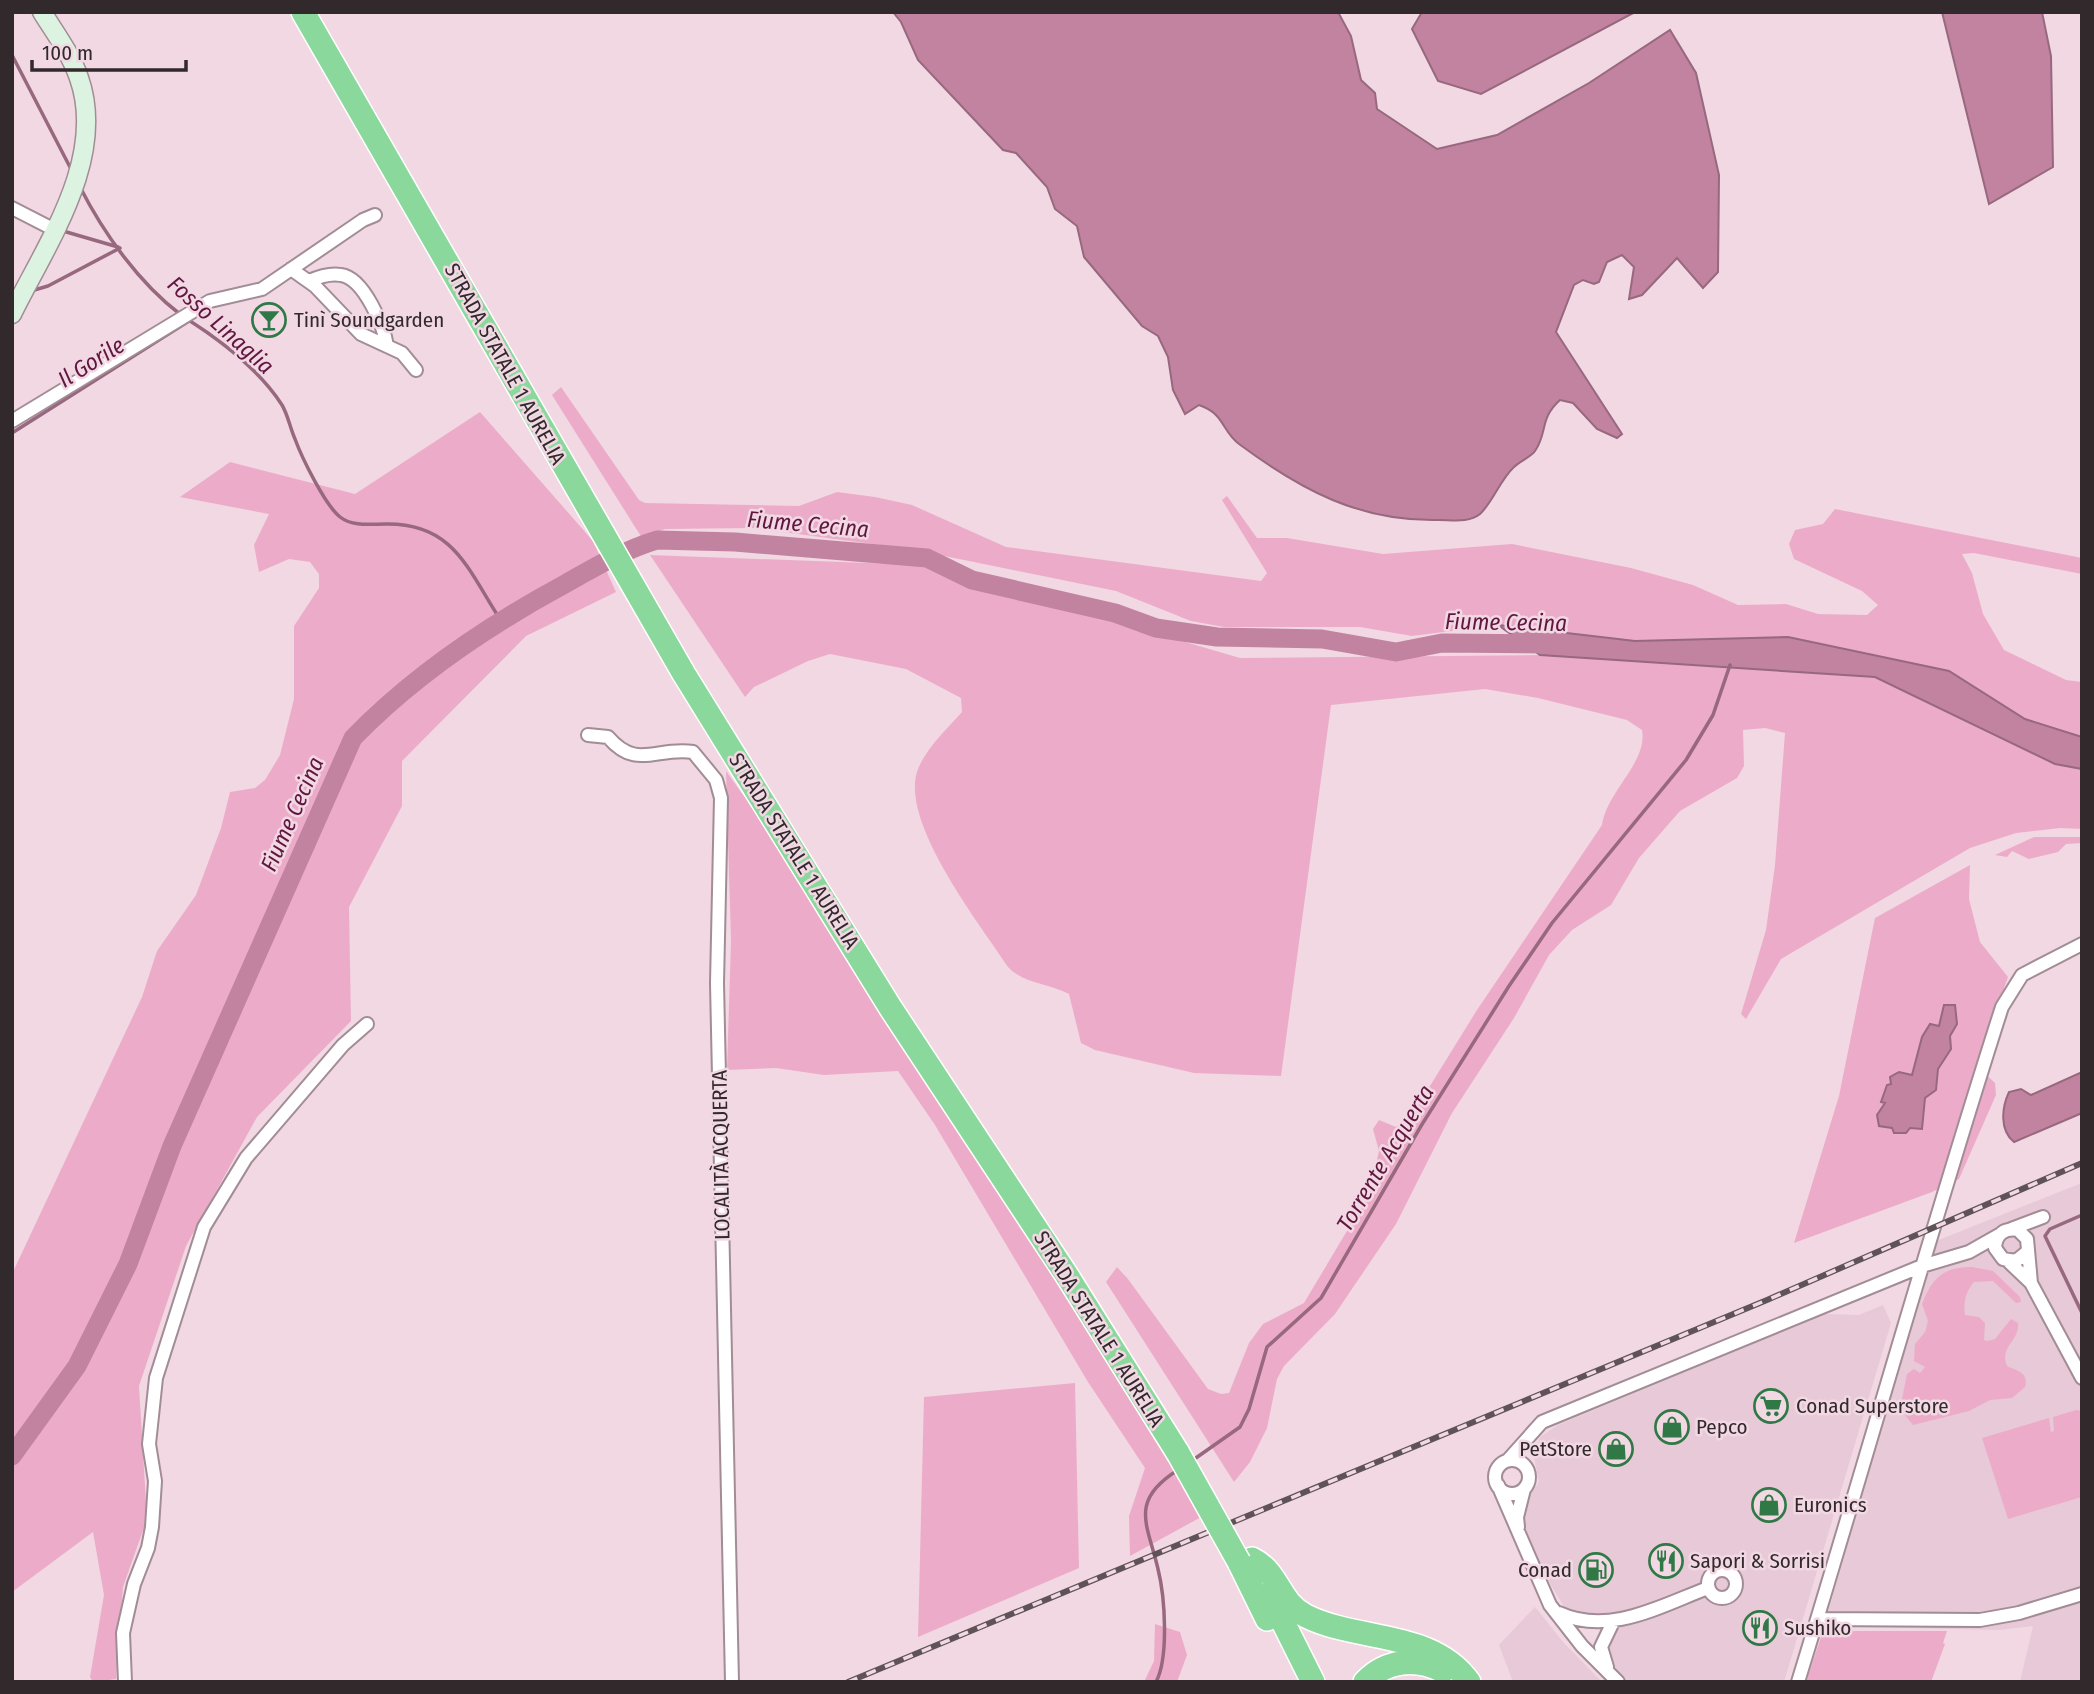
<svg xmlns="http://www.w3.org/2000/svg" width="2094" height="1694" font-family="'Fira Sans Condensed',sans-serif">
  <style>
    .built { fill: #e8c9d7 }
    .green { fill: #ecacc9; fill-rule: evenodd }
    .water { fill: #c283a0; stroke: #97687e; stroke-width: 2 }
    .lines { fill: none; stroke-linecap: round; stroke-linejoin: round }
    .stream { stroke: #97687e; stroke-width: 3.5 }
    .river { stroke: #c283a0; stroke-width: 19 }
    .street-casing { stroke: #a28c95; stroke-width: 16 }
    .secondary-casing { stroke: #a28c95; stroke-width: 21 }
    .highway-casing { stroke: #fff; stroke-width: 26 }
    .street { stroke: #fff; stroke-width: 12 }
    .secondary { stroke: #dcf3e1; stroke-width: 18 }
    .highway { stroke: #8ad89c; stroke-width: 23 }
    .rail-casing { stroke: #605358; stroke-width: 6 }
    .rail { stroke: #f1d8e3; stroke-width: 3.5; stroke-dasharray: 10; stroke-linecap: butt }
    .highway-bridge-casing { stroke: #fff; stroke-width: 26; stroke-linecap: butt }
    .highway-bridge { stroke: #8ad89c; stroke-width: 23 }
    .labels { text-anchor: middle; stroke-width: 5; stroke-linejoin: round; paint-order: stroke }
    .poi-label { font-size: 21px; fill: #32292d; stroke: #f1d8e3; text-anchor: start }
    .street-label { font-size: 21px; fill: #32292d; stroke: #f1d8e3 }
    .water-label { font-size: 23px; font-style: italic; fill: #611640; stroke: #f1d8e3 }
  </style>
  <rect width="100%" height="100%" fill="#f1d8e3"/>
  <path class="built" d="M2082,1183v499h-62l13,-56 -34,4 -175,-4 112,-385z
    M1883,1305l8,18 -107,359h-155l-17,-17 -7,-16 8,-20 -13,-10 -34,-9 -26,-43 -17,-44 -1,-16 17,-25 -5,-25 6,-20 18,-12 267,-111 34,1z
    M1535,1607l28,35 39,40h-89l-14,-37z"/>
  <path class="green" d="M561,387l78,113 6,3 154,3 38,-14 38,5 37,8 94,42 255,34 6,-8 -45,-73 5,-4 30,42h30l96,16 129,-10 119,24 62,17 45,20 48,-1 32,10 49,1 11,-10 -16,-14 -68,-32 -5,-15 6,-14 28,-6 12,-15 247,49v16l-108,-21 -12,1 10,19 11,41 21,36 62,30 16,2v55l-57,-18 -76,-48 -314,-30 -137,-16 -86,11 -52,-9h-136l-33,-6 -75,-30 -206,-42 -158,-21 -87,1 -23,9 -90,-143z
    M480,412l113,129 23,51 -90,44 -124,125v45l-53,101 2,114 -94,96 -71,129 -47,140 8,133 -24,68 -7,92 -23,3 -3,-5 14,-82 -11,-63 -81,60v-318l130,-277 15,-46 39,-56 25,-67 9,-36 25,-4 10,-8 15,-25 14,-56v-73l25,-38v-14l-9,-12 -21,-3 -30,13 -5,-27 15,-31 -89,-17 50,-35 125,32z
    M650,555l272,10 318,93 300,-3 335,22 180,87 27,5v60l-22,-1 -44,5 -46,15 -189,111 -35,60 -5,-5 25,-84 9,-65 10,-132 -20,-5 -22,2 1,36 -7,12 -57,33 -41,47 -28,47 -39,25 -23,25 -35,63 -62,95 -56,111 -61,90 -51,52 -7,13 -10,49 -17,34 -16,20 -128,-200 11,-15 11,12 80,110 13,5 8,-1 20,-50 14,-19 41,-21 65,-109 10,-43 -6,-22 6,-9 17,7 16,-12 65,-105 125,-185c5,-34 46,-63 40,-95l-15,-10 -89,-22 -53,-9 -154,16 -50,371 -87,-3 -99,-23 -14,-7 -12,-49c-20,-11 -45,-10 -61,-27 -28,-43 -107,-143 -91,-195 7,-22 30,-43 45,-60l-1,-14 -55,-29 -76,-15 -22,7 -54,26 -9,10z
    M726,771l55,77 322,503 100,165 -73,40 -1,-40 16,-48 -57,-86 -153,-257 -37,-54 -74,4 -48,-7 -49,2 4,-129z
    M2034,837h48v6l-16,1 -8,8 -29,7 -17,-8 -5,6 -12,-2z
    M1970,865l-1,34 11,43 28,35 -31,89 18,17 1,12 -37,84 -27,13 -138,51 45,-147 36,-178zM1955,1016l1,8 -6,12 1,13 -13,20 -2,21 -11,7 -4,32 -11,-1 -4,5 -14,-5 -15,-13 9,-12 -5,-1 10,-17 21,-10 10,-39 8,-12 9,2z
    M1972,1267l21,4 27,26 1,5 -5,1 -23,-22 -19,1c-8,9 -11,21 -9,33l14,2 6,6 -1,17 3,1 8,-2 16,-20 7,4c2,18 -19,23 -11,43 10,5 22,6 18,21l-13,11 -22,2 -21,11 -56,14 -13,-16 7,-35 7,-5 6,4 5,-6 -11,-6 1,-17 10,-12 3,-11 -6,-17c10,-26 21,-37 50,-37z
    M1075,1383l4,185 -161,69 6,-240z
    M2076,1410l6,1v86l-74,22 -26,-81 67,-20 2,14 3,-1 -1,-14z
    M1155,1624l25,8 7,23 -10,27h-33l10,-21z
    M1823,1631h124l-4,12 2,1 -14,38h-125z"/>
  <path class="water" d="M893,12h445l13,24 10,44 14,13 2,16 60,40 60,-14 92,-52 81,-53 26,43 23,102 -1,97 -15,16 -26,-30 -35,37 -13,4 5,-32 -12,-12 -15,7 -8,20 -5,2 -11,-4 -9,5 -18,47 66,102 -5,4 -20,-9 -24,-26 -13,-3c-21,19 -12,32 -25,51 -4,6 -15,10 -21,16 -14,13 -21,35 -34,47 -11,9 -27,6 -41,6 -79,2 -138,-30 -200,-76 -18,-14 -14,-30 -40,-39l-14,9 -12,-24 -5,-33 -10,-21 -16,-10 -58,-69 -7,-31 -22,-17 -8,-22 -31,-34 -13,-3 -85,-90 -17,-38z
    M1422,12h213l-154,82 -43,-13 -26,-52z
    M1942,12h100l9,44 2,111 -64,37z
    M1498,625l137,16 153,-4 161,34 76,48 57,18v32l-27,-5 -180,-87 -335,-22z
    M1944,1005h11l2,19 -7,12 1,13 -13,20 -2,21 -11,8 -3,31 -12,-1 -4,5h-12l-2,-5 -13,-2 -2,-11 8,-12 -4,-1 6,-17 4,-1 -1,-7 9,-5 13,3 10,-38 8,-13 9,2z
    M2082,1072v41l-68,29c-15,-12 -12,-35 -5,-50l12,-3 10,6z"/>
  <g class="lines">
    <path class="stream" d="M12,55l60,116
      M80,187c24,47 59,96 101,128
      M63,231l55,16
      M31,291l17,-5 72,-38
      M187,319c33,21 73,52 95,86 6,10 8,23 13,34 7,19 30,66 45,78 13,10 31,7 46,7 68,-1 82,46 114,95
      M12,433l177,-112
      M2082,1215l-32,14 -5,7 37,77
      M1193,1460l47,-33 9,-18 18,-62 54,-49 100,-172 88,-140 43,-63 134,-163 27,-45 17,-50
      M1156,1682c13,-25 9,-85 2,-113 -10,-44 -30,-68 20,-99"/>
    <path class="river" d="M12,1456l65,-90 51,-102 44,-118 181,-408c60,-62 136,-113 212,-154 30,-17 59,-34 92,-44l78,2 192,16 45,22 143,33 41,15 61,9 105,2 74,13 46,-9 105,1"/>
    <g class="street-casing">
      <path id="street" d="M12,208l41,21
        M291,269l24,17 46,48 41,19 14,17
        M309,281c9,-4 22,-8 32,-6 23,3 43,52 46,71
        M12,421l198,-120 52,-12 101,-69 12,-5
        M588,735l20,2c29,34 49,9 85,15l23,28 5,18 -4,185 15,699
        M2011,1229l32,-12
        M2027,1252l-11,9 -13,-2 -8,-11c1,-14 9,-20 23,-18l9,9 4,44
        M2009,1262l22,21 51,95
        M1508,1460l34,-38 380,-156 47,-14 30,-17
        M1495 1477a17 17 0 1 1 34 0a17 17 0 1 1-34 0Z
        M1498,1485l52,120 32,41 36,36
        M1518,1527l-1,-10 7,-28
        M1708 1584a14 14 0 1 1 28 0a14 14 0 1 1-28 0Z
        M1559,1613c50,23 101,-7 149,-25
        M1817,1619l163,1 39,-7 63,-19
        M1607,1667l-6,-20 12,-25
        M125,1682l-2,-49 11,-49 14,-36 4,-21 3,-46 -6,-37 7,-66 48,-151 42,-69 97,-113 24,-21
        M1798,1682c69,-225 132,-451 204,-675l20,-32 60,-31"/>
    </g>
    <g class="secondary-casing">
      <path id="secondary" d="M12,314c35,-71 95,-156 67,-236 -8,-24 -24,-45 -37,-66"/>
    </g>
    <g class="highway-casing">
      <path id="highway" d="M303,12l381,662 206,333 178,270 110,176
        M1252,1559c28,14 26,43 54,57 52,26 126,14 163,66
        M1239,1562l28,57
        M1269,1594l44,88
        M1365,1682c21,-22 51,-25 78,-11"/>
    </g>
    <use href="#street" class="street"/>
    <use href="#secondary" class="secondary"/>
    <use href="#highway" class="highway"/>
    <g class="rail-casing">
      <path id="rail" d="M848,1682l919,-382 315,-137"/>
    </g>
    <use href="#rail" class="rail"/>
    <g class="highway-bridge-casing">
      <path id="highway-bridge" d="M1178,1453l61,109"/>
    </g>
    <use href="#highway-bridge" class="highway-bridge"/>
  </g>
  <defs>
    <g id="bar-ring" transform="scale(1.75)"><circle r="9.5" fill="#f1d8e3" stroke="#307846" stroke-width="1.5"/><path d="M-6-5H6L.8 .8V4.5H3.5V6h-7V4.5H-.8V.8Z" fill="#307846"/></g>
    <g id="supermarket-ring" transform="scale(1.75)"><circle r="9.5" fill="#f1d8e3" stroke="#307846" stroke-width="1.5"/><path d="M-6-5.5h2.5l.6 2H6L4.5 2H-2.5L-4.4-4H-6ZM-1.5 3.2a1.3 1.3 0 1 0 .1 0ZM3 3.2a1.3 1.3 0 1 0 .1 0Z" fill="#307846"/></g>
    <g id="shop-ring" transform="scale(1.75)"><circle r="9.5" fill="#f1d8e3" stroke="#307846" stroke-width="1.5"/><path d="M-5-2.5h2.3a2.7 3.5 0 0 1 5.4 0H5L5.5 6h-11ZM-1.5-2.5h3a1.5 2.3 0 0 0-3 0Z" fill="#307846"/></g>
    <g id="restaurant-ring" transform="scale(1.75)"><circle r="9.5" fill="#f1d8e3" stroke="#307846" stroke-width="1.5"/><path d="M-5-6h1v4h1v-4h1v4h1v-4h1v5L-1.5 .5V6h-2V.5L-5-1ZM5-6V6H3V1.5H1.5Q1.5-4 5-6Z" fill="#307846"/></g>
    <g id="fuel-ring" transform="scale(1.75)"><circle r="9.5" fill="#f1d8e3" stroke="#307846" stroke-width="1.5"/><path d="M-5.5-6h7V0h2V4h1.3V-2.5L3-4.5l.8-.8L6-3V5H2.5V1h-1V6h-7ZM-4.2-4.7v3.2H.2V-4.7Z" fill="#307846"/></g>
  </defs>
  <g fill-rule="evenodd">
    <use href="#bar-ring" x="269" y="320"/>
    <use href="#supermarket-ring" x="1771" y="1406"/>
    <use href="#shop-ring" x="1672" y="1427"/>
    <use href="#shop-ring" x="1616" y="1449"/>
    <use href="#shop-ring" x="1769" y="1505"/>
    <use href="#restaurant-ring" x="1666" y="1561"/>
    <use href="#fuel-ring" x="1596" y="1570"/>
    <use href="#restaurant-ring" x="1760" y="1628"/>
  </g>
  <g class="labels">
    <g class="poi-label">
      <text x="294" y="327">Tinì Soundgarden</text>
      <text x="1796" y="1413">Conad Superstore</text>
      <text x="1696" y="1434">Pepco</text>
      <text x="1592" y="1456" text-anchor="end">PetStore</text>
      <text x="1794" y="1512">Euronics</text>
      <text x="1690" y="1568">Sapori &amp; Sorrisi</text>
      <text x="1572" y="1577" text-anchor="end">Conad</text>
      <text x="1784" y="1635">Sushiko</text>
    </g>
    <g class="street-label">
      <text transform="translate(505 364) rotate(61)" y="7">STRADA STATALE 1 AURELIA</text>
      <text transform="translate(794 851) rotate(58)" y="7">STRADA STATALE 1 AURELIA</text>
      <text transform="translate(721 1155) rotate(-91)" y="7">LOCALITÀ ACQUERTA</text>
      <text transform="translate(1099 1329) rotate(58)" y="7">STRADA STATALE 1 AURELIA</text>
    </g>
    <g class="water-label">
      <text transform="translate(221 325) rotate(42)" y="8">Fosso Linaglia</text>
      <text transform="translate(91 362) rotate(-32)" y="8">Il Gorile</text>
      <text transform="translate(808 524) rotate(5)" y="8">Fiume Cecina</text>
      <text transform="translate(1506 622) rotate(1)" y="8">Fiume Cecina</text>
      <text transform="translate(292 814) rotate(-66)" y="8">Fiume Cecina</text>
      <text transform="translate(1385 1158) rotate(-59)" y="8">Torrente Acquerta</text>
    </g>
  </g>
  <rect width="2094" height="1694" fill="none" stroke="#32292d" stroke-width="28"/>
  <path d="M32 60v10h154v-10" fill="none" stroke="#32292d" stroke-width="3.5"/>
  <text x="42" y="60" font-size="21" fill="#32292d" stroke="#f1d8e3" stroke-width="5" paint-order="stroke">100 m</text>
</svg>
